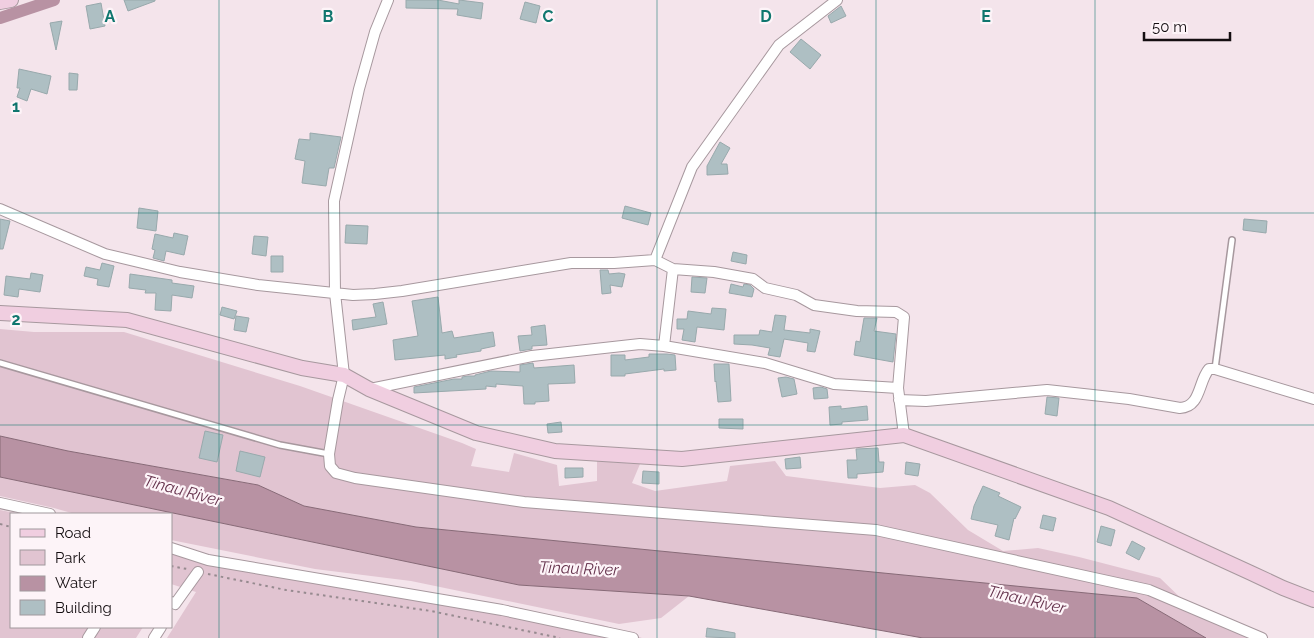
<svg xmlns="http://www.w3.org/2000/svg" width="1314" height="638" font-family="Raleway,sans-serif">
  <style>
    .green { fill: #e1c4d1 }
    .water { fill: #b892a3; stroke: #876a77 }
    .lines { fill: none; stroke-linecap: round; stroke-linejoin: round }
    .canal { stroke: #b892a3; stroke-width: 12 }
    .building { fill: #aebfc3; stroke: #98a9ac }
    .lane-casing { stroke: #a7989e; stroke-width: 8 }
    .street-casing { stroke: #a7989e; stroke-width: 12 }
    .secondary-casing { stroke: #a7989e; stroke-width: 16 }
    .path { stroke: #968a8f; stroke-width: 2; stroke-dasharray: 2.5 4; stroke-linecap: butt }
    .lane { stroke: #fff; stroke-width: 5 }
    .street { stroke: #fff; stroke-width: 10 }
    .secondary { stroke: #f0cee0; stroke-width: 14 }
    .grid { fill: none; stroke: #0f766e; stroke-width: 1; stroke-opacity: 0.55 }
    .labels { text-anchor: middle; stroke-width: 4.5; stroke-linejoin: round; paint-order: stroke }
    .water-label { font-size: 16px; font-style: italic; fill: #65324c; stroke: #fdf4f8 }
    .grid-label { font-size: 16px; text-anchor: middle; font-weight: bold; fill: #0f766e; stroke: #fdf4f8; stroke-width: 4.5; stroke-linejoin: round; paint-order: stroke }
  </style>
  <rect width="100%" height="100%" fill="#f4e4eb"/>
  <path class="green" d="M0,329l34,3h90l176,54 162,57 14,6 -5,17 38,6 5,-19 43,12 2,21 38,-5v-20l43,3 -8,19 23,8 72,-10 3,-15 45,-5 11,15 94,12 35,-3 15,8 38,37 35,21 35,-3 41,9 81,21 30,29 61,31h-45l-69,-40 -721,-71 -112,-21 -46,-21 -190,-34 -68,-15z
    M0,477l519,108 170,11 -28,22 -42,6 -208,-43 -96,-12 -144,-29v-26h-96l-21,-6 -54,-12z
    M0,510l20,4h-9v113h132l-7,11h-136z
    M171,549l432,76 39,13h-475l29,-46 -25,-8z"/>
  <path class="water" d="M0,436l68,15 190,34 46,21 112,21 721,71 69,40h-283l-234,-42 -170,-11 -519,-108z"/>
  <g class="lines">
    <path class="canal" d="M0,18l54,-18"/>
  </g>
  <path class="building" d="M124,0h31v1l-27,10z
    M406,0h32l21,4v-4l24,3 -2,16 -24,-4 1,-6 -52,-1z
    M525,2l15,4 -4,17 -16,-4z
    M101,3l4,23 -15,3 -4,-23z
    M841,6l5,10 -15,7 -3,-7z
    M62,21l-6,29 -6,-27z
    M801,39l20,16 -11,14 -20,-17z
    M19,69l32,7 -4,18 -16,-5 -4,12 -10,-4 3,-9h-3z
    M69,73l9,1 -1,16h-8z
    M310,133l31,4 -7,31h-5l-3,18 -24,-3 3,-22 -10,-2 4,-20 11,1z
    M720,142l10,6 -9,16h6l1,10 -21,1v-9z
    M625,206l26,7 -3,12 -26,-7z
    M139,208l19,3 -2,20 -19,-3z
    M0,219l10,2 -7,28h-3z
    M1244,219l23,2 -1,12 -23,-3z
    M346,225l22,1 -1,18 -22,-1z
    M174,233l14,3 -4,19 -18,-4 -2,10 -11,-3 2,-8 -3,-1 3,-15 18,4z
    M254,236l14,1 -2,19 -14,-2z
    M733,252l14,3 -1,9 -15,-3z
    M271,256h12v16h-12z
    M102,263l12,3 -5,21 -12,-2 1,-6 -14,-3 2,-9 14,3z
    M600,270h8l1,4 10,-1 6,1 -3,13 -12,-2 1,8 -9,1z
    M31,273l12,2 -3,17 -21,-3 -1,8 -14,-2 2,-19 24,3z
    M130,274l42,6v3l22,3 -2,12 -20,-3 -1,16 -16,-1 1,-17h-11l1,-3 -17,-2z
    M692,277l15,1 -2,15 -14,-1z
    M731,284l12,3 1,-3 6,1 4,4 -2,8 -23,-4z
    M438,297l4,36 10,-2 2,7 39,-6 2,14 -14,3v2l-25,4 1,2 -12,2v-4l-50,5 -2,-20 25,-4 -6,-35z
    M383,302l4,22 -34,6 -1,-10 24,-3 -3,-13z
    M222,307l15,4 -3,8 -14,-4z
    M712,308l14,1 -2,21 -27,-3 -2,15 -13,-2 2,-11h-7v-10h10l1,-8 23,3z
    M775,315l11,1 -2,14 26,3v-4l10,2 -5,21 -8,-1 1,-8 -24,-4 -4,18 -12,-2 2,-7 -18,-3 -18,-1v-9h25l1,-5 12,2z
    M236,316l13,2 -3,14 -12,-2z
    M864,318h13l-3,13 22,3 -3,28 -39,-7 2,-14 4,1z
    M545,325l2,20 -15,1v3l-12,2 -2,-15 14,-1 -1,-8z
    M649,354h18l8,1 1,15 -12,1v-2l-39,5v2h-14v-21h14v5l24,-3z
    M533,363l1,5 40,-3 1,18 -27,1 1,17 -14,1v2h-11l-1,-18 -27,-2v3l-10,-1v3l-72,4v-6l40,-8h8v-2l6,-1h7v-1l16,-4 29,1v-7z
    M714,364h15l2,37 -13,1 -2,-21 -1,1z
    M786,377l8,2 3,15 -15,3 -4,-19z
    M821,387l6,2 1,9 -14,1 -1,-11z
    M1047,397l12,1 -2,18 -12,-2z
    M841,406v3l26,-3 1,14 -26,2v2l-12,1 -1,-18z
    M719,419h24v10l-24,-1z
    M561,422l1,10 -14,1 -1,-9z
    M205,431l18,4 -6,27 -18,-4z
    M878,448l1,14h5l-1,10 -26,2v4h-9l-1,-18h10l-1,-11z
    M240,451l25,6 -5,20 -24,-6z
    M800,457l1,11 -15,1 -1,-10z
    M906,462l14,2 -2,12 -13,-2z
    M565,468h18v9l-18,1z
    M643,471l16,1v12l-17,-1z
    M983,486l17,7 -2,3 23,11 -6,12 -1,-1 -5,22 -14,-4 3,-11 -27,-6 3,-13z
    M1043,515l13,3 -3,13 -13,-3z
    M1101,526l14,4 -4,16 -14,-4z
    M1132,541l13,7 -6,12 -13,-7z
    M707,628l28,5v5l-29,-1z"/>
  <g class="lines">
    <g class="lane-casing">
      <path id="lane" d="M0,363l280,82 49,9
        M1215,369l17,-129"/>
    </g>
    <g class="street-casing">
      <path id="street" d="M388,0l-13,32 -16,57 -25,112 1,92 9,82 -6,25 -9,54 1,12 6,7 19,5 169,24 352,28 273,60 113,48
        M0,209l105,45 75,18 78,13 95,10 22,-1 27,-3 169,-28h43l41,-3 18,9 41,3 39,7 12,9 31,7 18,10 43,6 39,1 8,5 -6,71 6,47
        M655,260l37,-93 87,-122 58,-45
        M664,346l9,-77
        M370,389l162,-33 108,-12 24,2 101,17 69,21 64,4
        M899,400l27,1 121,-11 82,9 51,9c21,-1 18,-26 29,-39h6l99,30
        M0,503l50,11
        M171,548l37,12 294,50 131,28
        M171,602l4,2 23,-32
        M88,638l7,-11
        M154,638l7,-11"/>
    </g>
    <g class="secondary-casing">
      <path id="secondary" d="M0,2l11,-2
        M0,313l127,7 175,48 42,7 25,14 107,44 79,18 127,8 222,-24 205,73 142,65 32,15 31,12"/>
    </g>
    <path class="path" d="M0,524l11,3
      M171,566l16,3
      M208,574l78,16 145,21 129,27"/>
    <use href="#lane" class="lane"/>
    <use href="#street" class="street"/>
    <use href="#secondary" class="secondary"/>
  </g>
  <path class="grid" d="M219,0v638M438,0v638M657,0v638M876,0v638M1095,0v638M0,213h1314M0,425h1314"/>
  <g class="labels">
    <g class="water-label">
      <text transform="translate(183 490) rotate(15)" y="6">Tinau River</text>
      <text transform="translate(579 568) rotate(2)" y="6">Tinau River</text>
      <text transform="translate(1027 599) rotate(13)" y="6">Tinau River</text>
    </g>
  </g>
  <g class="grid-label">
    <text x="110" y="22">A</text>
    <text x="328" y="22">B</text>
    <text x="548" y="22">C</text>
    <text x="766" y="22">D</text>
    <text x="986" y="22">E</text>
    <text x="16" y="112">1</text>
    <text x="16" y="325">2</text>
  </g>
  <rect x="10" y="513" width="162" height="115" fill="#fdf4f8" stroke="#a0989c"/>
  <rect x="20" y="529" width="25" height="8" fill="#f0cee0" stroke="#a0989c"/>
  <text x="55" y="538" font-size="15" fill="#140e11">Road</text>
  <rect x="20" y="550" width="25" height="15" fill="#e1c4d1" stroke="#a0989c"/>
  <text x="55" y="563" font-size="15" fill="#140e11">Park</text>
  <rect x="20" y="576" width="25" height="15" fill="#b892a3" stroke="#a0989c"/>
  <text x="55" y="588" font-size="15" fill="#140e11">Water</text>
  <rect x="20" y="600" width="25" height="15" fill="#aebfc3" stroke="#a0989c"/>
  <text x="55" y="613" font-size="15" fill="#140e11">Building</text>
  <path d="M1144 32v8h86v-8" fill="none" stroke="#140e11" stroke-width="2.5"/>
  <text x="1152" y="32" font-size="15" fill="#140e11" stroke="#fdf4f8" stroke-width="4" paint-order="stroke">50 m</text>
</svg>
